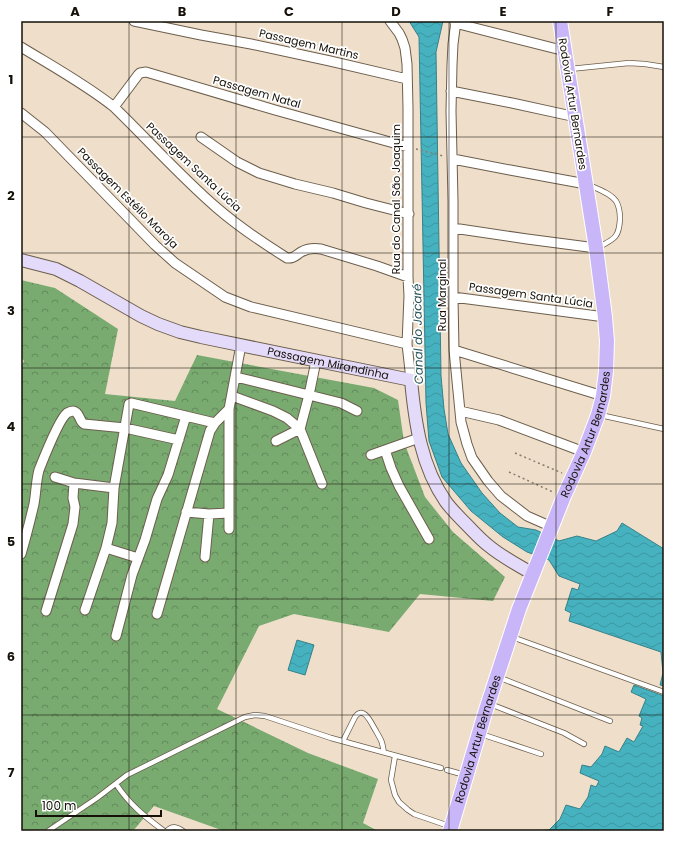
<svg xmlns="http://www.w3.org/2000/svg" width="685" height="852" font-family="Poppins,sans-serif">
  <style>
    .forest { fill: url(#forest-crowns) }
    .water { fill: url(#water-waves); stroke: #378188 }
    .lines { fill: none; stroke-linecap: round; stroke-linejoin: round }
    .lane-casing { stroke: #6c5e4c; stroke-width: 6 }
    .street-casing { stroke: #6c5e4c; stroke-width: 11 }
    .secondary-casing { stroke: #6c5e4c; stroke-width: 14 }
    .primary-casing { stroke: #fff; stroke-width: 16 }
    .path { stroke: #877c6e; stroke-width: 1.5; stroke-dasharray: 2 3; stroke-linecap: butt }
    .lane { stroke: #fff; stroke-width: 4.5 }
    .street { stroke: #fff; stroke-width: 9 }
    .secondary { stroke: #e4dbfb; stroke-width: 12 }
    .primary { stroke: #c9b6f8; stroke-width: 14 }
    .grid { fill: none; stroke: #151008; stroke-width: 1; stroke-opacity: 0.55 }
    .labels { text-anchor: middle; stroke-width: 3.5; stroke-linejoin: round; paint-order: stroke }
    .street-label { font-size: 11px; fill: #151008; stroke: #fff }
    .water-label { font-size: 12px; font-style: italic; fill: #27555b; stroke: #fff }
    .neatline { fill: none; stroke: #151008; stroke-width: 1.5 }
    .grid-label { font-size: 13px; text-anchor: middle; font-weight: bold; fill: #151008 }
  </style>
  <defs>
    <pattern id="forest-crowns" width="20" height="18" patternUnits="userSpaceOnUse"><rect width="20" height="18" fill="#79ab71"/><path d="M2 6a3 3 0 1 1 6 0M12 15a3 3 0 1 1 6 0" fill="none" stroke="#628a5b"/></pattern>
    <pattern id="water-waves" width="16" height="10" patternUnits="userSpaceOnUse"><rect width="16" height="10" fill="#46b1bf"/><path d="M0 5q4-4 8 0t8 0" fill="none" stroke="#3c97a3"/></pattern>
  </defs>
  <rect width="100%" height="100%" fill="#efdfca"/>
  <path class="forest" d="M21,280l34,8 63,41 -13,65 70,7 22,-46 177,33 24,12 6,42 21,55 28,35 52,45 -12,24 -73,-7 -31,38 -95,-18 -35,12 -42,83 91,44 70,26 -15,44 15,8h-154l-70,-25 -21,25h-112v-464l3,-6 -3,-4z"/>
  <path class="water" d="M409,21h34l-7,31 5,324 3,33 4,25 13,29 21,30 18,20 18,14 18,3 23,11 18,-5 19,5 21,-10 5,-8 42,26v137l-4,-1 3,-12 -2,-21 -92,-31 2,-8 -6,-3 7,-22 6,2 2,-6 -21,-8 -10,-16 -22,-8 -24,-15 -32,-26 -29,-34 -13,-36 -3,-38 -7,-366z
    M297,640l17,5 -9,30 -17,-5z
    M634,685l30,11v135h-131l16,-1 11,-11 6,-14 14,4 8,-12 3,-12 5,2 3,-6 -19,-8 2,-8 9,2 11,-13 3,-8 14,6 8,-14 7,4 9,-16 -3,-1 2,-7 -3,-2 7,-17 -15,-7z"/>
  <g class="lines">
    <g class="lane-casing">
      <path id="lane" d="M570,69l59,-6 16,1 19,3
        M589,185c9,4 21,8 27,16 3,5 4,13 4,18 -1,19 -6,20 -21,28
        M600,415l64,14
        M512,637l152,55
        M498,677l112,44
        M490,704l74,29 20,11
        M481,734l60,20
        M343,741l12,-24c9,-13 17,8 21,14 2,4 5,8 6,12 1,3 1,6 2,9
        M395,756l-4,24 4,15 4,7 9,8 6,4 35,12
        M447,770l18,5
        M116,784c14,21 28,32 48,47
        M48,831l49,-33 30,-23 118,-58 10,-2 10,1 66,22 110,30
        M167,831c5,-6 10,-4 16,0"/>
    </g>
    <g class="street-casing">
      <path id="street" d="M134,21l67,14 50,9 79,17 77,18
        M390,21l9,12 3,6 3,9 2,16 1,44v169l1,19 -2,48 4,36
        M456,21l-3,23 -1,21 -1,46 2,90v96l1,53 7,72 6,22 5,14 16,23 13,15 26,20 25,11
        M455,23l110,28
        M21,47c31,19 64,37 93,60 34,33 67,70 103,101 22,19 46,35 70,50 7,1 9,-3 14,-6 7,-4 13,-4 20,-3l56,17 31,11
        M451,91l61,12 64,14
        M114,107l24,-32 2,-2 6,-1 129,38 133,37
        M21,113l24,19 110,113 20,18 50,34 26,10 156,37
        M201,137l36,25 22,11 36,11 38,9 33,10 43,11
        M453,159l57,11 76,14
        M453,228l74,11 69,9
        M453,297l152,20
        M454,350l149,46
        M316,361l-7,34 -9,34 22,55
        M236,377l105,26 16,8
        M232,396l41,15 14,7 13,11 -24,12
        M460,411l39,9 85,32
        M385,450l6,18 8,18 30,53
        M371,455l48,-17
        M55,477l19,6 40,5
        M186,512l23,2 20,-1
        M229,529v-120l12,-64
        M106,548l32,10
        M21,554c5,-17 9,-33 13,-50 2,-11 2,-23 5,-34 4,-10 20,-51 28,-57 2,-1 4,-2 6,-2 7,1 6,10 11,13l41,4 54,12
        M205,557l4,-43
        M85,610l21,-62 6,-25 2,-35 15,-84 2,-1 84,20
        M46,611l27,-87 2,-17 -2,-9 1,-15
        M157,614l53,-183 5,-8 14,-14
        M116,636l16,-61 13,-35 12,-41 11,-24 18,-59"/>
    </g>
    <g class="secondary-casing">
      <g id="secondary">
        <path id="s1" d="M21,260l35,9 24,12 61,35 17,8 22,8 21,5 210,43c4,43 10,86 35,122 6,8 14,16 21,23 7,7 14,15 22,21 13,11 29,19 44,28"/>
      </g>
    </g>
    <g class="primary-casing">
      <g id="primary">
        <path id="s2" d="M450,831l35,-118 34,-104 45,-113 20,-44 14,-37 5,-19 3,-25 1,-30 -2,-24 -9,-69 -36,-227"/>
      </g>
    </g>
    <path class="path" d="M416,149l27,7
      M515,453l47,20
      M509,472l44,20"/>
    <use href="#lane" class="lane"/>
    <use href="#street" class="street"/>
    <use href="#secondary" class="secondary"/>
    <use href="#primary" class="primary"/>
  </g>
  <path class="grid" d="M129,21v810M236,21v810M342,21v810M449,21v810M556,21v810M21,137h643M21,253h643M21,368h643M21,484h643M21,599h643M21,715h643"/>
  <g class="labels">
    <g class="street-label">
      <text transform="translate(309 44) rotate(13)" y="4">Passagem Martins</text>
      <text transform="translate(257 92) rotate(16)" y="4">Passagem Natal</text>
      <text transform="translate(573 104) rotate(81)" y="4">Rodovia Artur Bernardes</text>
      <text transform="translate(194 167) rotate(43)" y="4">Passagem Santa Lúcia</text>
      <text transform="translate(128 198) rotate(45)" y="4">Passagem Estélio Maroja</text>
      <text transform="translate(396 199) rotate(-90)" y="4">Rua do Canal São Joaquim</text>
      <text transform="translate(442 295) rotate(-90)" y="4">Rua Marginal</text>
      <text transform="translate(531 295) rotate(8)" y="4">Passagem Santa Lúcia</text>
      <text dy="4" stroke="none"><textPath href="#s1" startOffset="327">Passagem Mirandinha</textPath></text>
      <text dy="4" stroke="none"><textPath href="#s2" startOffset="420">Rodovia Artur Bernardes</textPath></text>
      <text dy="4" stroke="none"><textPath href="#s2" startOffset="96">Rodovia Artur Bernardes</textPath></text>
    </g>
    <g class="water-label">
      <text transform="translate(418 334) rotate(-91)" y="4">Canal do Jacaré</text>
    </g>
  </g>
  <rect width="685" height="852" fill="none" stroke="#ffffff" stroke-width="44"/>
  <path d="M36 810v6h125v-6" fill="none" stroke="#151008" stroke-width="2"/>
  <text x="42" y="810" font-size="12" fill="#151008" stroke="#ffffff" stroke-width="3" paint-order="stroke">100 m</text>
  <rect x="22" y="22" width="641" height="808" class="neatline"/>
  <g class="grid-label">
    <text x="75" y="16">A</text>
    <text x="182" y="16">B</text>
    <text x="289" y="16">C</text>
    <text x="396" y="16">D</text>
    <text x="503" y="16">E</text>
    <text x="610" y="16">F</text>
    <text x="11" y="84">1</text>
    <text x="11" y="200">2</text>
    <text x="11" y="315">3</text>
    <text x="11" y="431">4</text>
    <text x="11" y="546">5</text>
    <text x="11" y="661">6</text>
    <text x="11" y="777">7</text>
  </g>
</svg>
